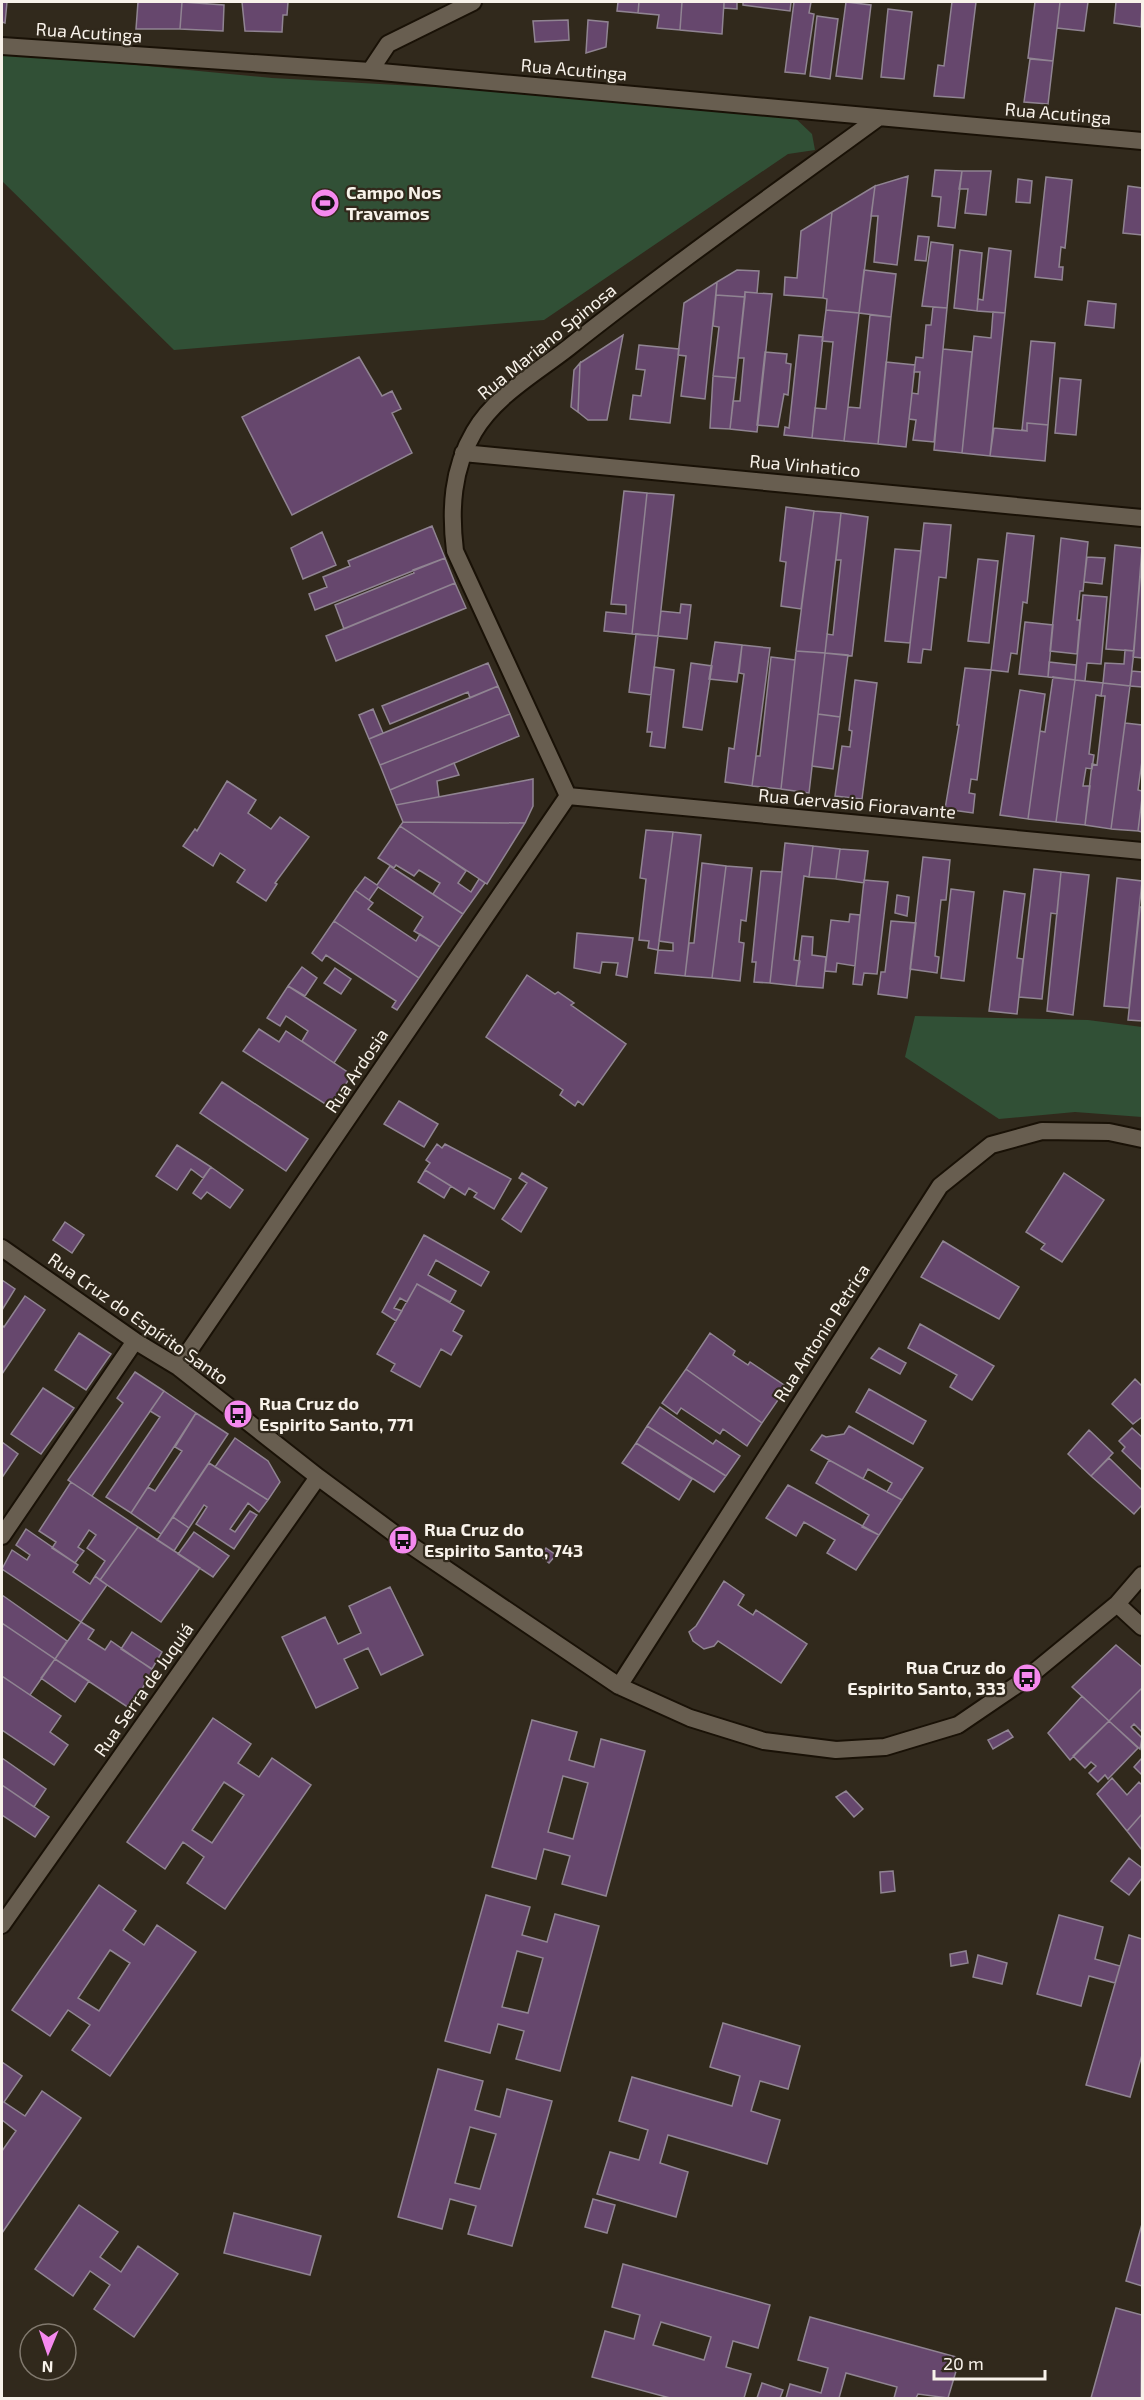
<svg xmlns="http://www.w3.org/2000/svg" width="1144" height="2400" font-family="'Exo 2',sans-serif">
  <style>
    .green { fill: #315036 }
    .building { fill: #66476d; stroke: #908492; stroke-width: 1.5; fill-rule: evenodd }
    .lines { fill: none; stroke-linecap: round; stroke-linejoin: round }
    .minor-casing { stroke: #191106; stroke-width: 20 }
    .minor { stroke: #685e50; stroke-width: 16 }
    .labels { text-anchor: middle; stroke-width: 4.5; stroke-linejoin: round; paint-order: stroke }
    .street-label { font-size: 18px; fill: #f8f2ea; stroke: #31291c }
    .poi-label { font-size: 18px; font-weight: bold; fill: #f8f2ea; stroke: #31291c; text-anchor: start }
  </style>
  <rect width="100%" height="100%" fill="#31291c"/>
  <path class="green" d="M2,52l270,26 288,16 232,21 20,19 3,16 -27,4 -244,166 -370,30 -172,-169z
    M915,1016l173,4 54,7v90l-67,-5 -76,7 -94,-62z"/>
  <path class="building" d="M2,2h5l-2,21 -3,-1z
    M138,2h44l-2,27h-44z
    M182,2l42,3 -1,26 -43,-2z
    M242,2h46l-1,13h-4l-1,17 -37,-1z
    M618,2h21l-1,11 -21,-2z
    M639,2h43l-2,28 -23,-2 2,-13 -21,-2z
    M682,2h42l-2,32 -42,-4z
    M724,2h13v7l-13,-1z
    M743,2h48l-1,9 -47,-6z
    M794,2h17l-2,11 5,1 -9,60 -20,-2z
    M846,2l25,3 -9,74 -26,-3z
    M952,2h24l-12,96 -30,-2 4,-31 6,1z
    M1035,2h25l-7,59 -25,-3z
    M1060,2h28l-4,29 -27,-3z
    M1116,2h26l-1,25 -27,-4z
    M888,9l24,3 -8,67 -23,-2z
    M817,16l21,3 -8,60 -20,-3z
    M568,20l1,20 -34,2 -2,-21z
    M588,20l20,2 -2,25 -20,6z
    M1030,59l23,2 -5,43 -24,-2z
    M935,170l27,1 -7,57 -17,-2 3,-29 -9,-1z
    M962,171h29l-5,44 -21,-2 3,-24h-9z
    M908,176l-11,89 -23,-3 4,-46h-7l4,-30z
    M1046,177l26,3 -7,68 -4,-1 -2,20h4l-1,13 -27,-3z
    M1018,179l14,2 -2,22 -14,-1z
    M875,186l-16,127 -33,-3 1,-11 -4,-1 9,-86z
    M1128,186l14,2v47l-19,-2z
    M832,212l-9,86 -39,-3 1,-18 12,1 4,-47z
    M918,236l11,1 -3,24 -11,-1z
    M931,242l22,3 -6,63 -25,-2z
    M989,248l22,3 -6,62 -28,-2 1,-12 5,1z
    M960,250l22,3 -5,58 -23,-3z
    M737,270l22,1 -2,22 -12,-1v5l-29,-2 1,-13z
    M864,270l32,4 -5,43 -32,-4z
    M717,282l-12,117 -24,-3 5,-40 -8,-1 6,-52z
    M745,292l27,2 -15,138 -27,-3 3,-28h7l4,-43h-6z
    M716,295l29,2 -9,81 -23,-2 6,-49 -6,-1z
    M1088,301l28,3 -2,24 -29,-3z
    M933,307l14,1 -13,134 -21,-2 3,-20 -7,-1 3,-26 6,1 2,-22h-6l2,-15 7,1 3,-33h5z
    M826,310l33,3 -15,128 -32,-3 3,-30 11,1 7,-67 -11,-1z
    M993,312l12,1 -15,143 -28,-3 12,-117 17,2z
    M870,315l21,2 -13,127 -34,-3 4,-34 12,1z
    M623,335l-16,85h-19l-10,-8 2,-49z
    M799,335l24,2 -11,101 -28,-3 1,-8 4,1z
    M1031,341l24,2 -7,82 -21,-2v8l-5,-1z
    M639,345l40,4 -9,74 -40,-4 3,-24 8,1 4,-26 -9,-1z
    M943,349l29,3 -10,101 -28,-3z
    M765,352l22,2 -1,9 5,1 -3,31 -4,-1 -6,33 -21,-2z
    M359,357l23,39 10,-5 9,18 -9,4 20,40 -120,62 -50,-98z
    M886,362l29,3 -9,82 -28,-3z
    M580,363l-2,49 -7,-5 3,-37z
    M713,376l23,2 -6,51 -20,-1z
    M1060,378l21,2 -5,55 -21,-2z
    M1027,423l21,2 -3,36 -55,-5 4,-28 33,3z
    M624,491l23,2 -15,141 -28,-3 2,-19 20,2v-9l-15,-1z
    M647,493l27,2 -16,141 -26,-2z
    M786,507l28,4 -13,98 -20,-3 5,-44 -6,-1z
    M814,511l27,2 -16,140 -29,-2z
    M841,513l27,4 -16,139 -27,-3 2,-19 6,1 8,-75h-5z
    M924,523l27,2 -5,53 -7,-1 -8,73 -8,-1 -2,14 -13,-1z
    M432,526l13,32 -130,52 -6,-16 18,-7 -4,-10 27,-11 -2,-5z
    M322,532l14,33 -33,14 -12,-31z
    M1007,533l27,3 -7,67 -4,-1 -6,52 -6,-1 -3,19 -17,-2z
    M1061,538l27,4 -5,49h-3l-3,29h3l-3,34 -27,-3z
    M1115,545l27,3 -8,103 -28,-2z
    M895,549l26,2 -11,92 -25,-2z
    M1087,557l18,1 -3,26 -18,-2z
    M445,558l10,25 -111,46 -9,-24 79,-32 -1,-3z
    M1142,558v100l-9,-1z
    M978,559l20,2 -9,82 -21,-2z
    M455,583l11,25 -130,53 -10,-25z
    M1083,595l24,2 -6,67 -14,-1 -2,18 -10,-1z
    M681,604l10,1 -4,34 -29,-3 3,-25 19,2z
    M1025,622l28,3 -5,52 -29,-3z
    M636,634l22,2 -7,59 -22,-3z
    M715,642l27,3 -5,37 -28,-3z
    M742,645l28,3 -18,138 -27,-4 4,-34 5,1 10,-75 -5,-1z
    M1125,650l9,1 -4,35 -27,-3 2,-20 19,1z
    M796,651l29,2 -16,140 -28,-4z
    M825,653l23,2 -8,62 -22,-3z
    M771,657l24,3 -14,129 -29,-3 4,-30h4z
    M1049,662l27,3 -1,15 -27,-3z
    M488,663l10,23 -28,12 -2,-6 -78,32 -8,-18z
    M691,663l21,3 -10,64 -19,-3z
    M1142,665v22l-12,-1 2,-15 10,1z
    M654,667l20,3 -9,78 -15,-2 2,-14h-5z
    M965,668l26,2 -14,110 -6,-1 -2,14 6,1 -2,19 -28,-4 14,-84h-2z
    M1053,677l22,3 -19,142 -28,-3 12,-88 5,1z
    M855,680l22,3 -15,116 -27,-3 7,-50 8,1 2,-16 -3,-1z
    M1075,680l28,3 -2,13 -5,-1 -7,59 5,1 -2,14 -6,-1 -3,18h7l-5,39 -29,-3z
    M1103,683l27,3 -19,143 -26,-4 7,-61 5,1 8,-69h-4z
    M498,686l12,28 -130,51 -11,-26z
    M1020,690l25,4 -17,125 -28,-4z
    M373,709l10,24 -14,6 -10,-24z
    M510,714l9,22 -129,54 -10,-25z
    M818,714l22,3 -7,52 -21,-3z
    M1125,723l17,2v36l-4,29 4,1v7l-4,33 -27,-2z
    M454,763l5,12 -22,6 2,16 -43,8 -6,-15z
    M533,779v27l-8,17 -122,-1 -7,-17z
    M227,781l29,19 -8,13 23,16 9,-12 29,20 -34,46 2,1 -11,17 -29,-19 8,-12 -25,-17 -7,13 -30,-20 12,-17 2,2z
    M1142,798v34l-4,-1z
    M403,822l122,1 -38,61 -87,-58z
    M400,826l66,45 -8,12 13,9 8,-13 6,4 -22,31 -30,-20 7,-11 -21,-13 -5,6 -18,-11 -2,3 -16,-10z
    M646,830l27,2 -15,118 -10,-2 1,-7 -10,-1 7,-61 -6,-1z
    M673,832l28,3 -16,141 -30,-3 3,-23 15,1v-8l-14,-2z
    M785,843l28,3 -4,31 -5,-1 -10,84 6,1 -4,25 -26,-3z
    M813,846l27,3 -4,30 -27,-2z
    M840,849l28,2 -4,32 -28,-4z
    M923,857l27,3 -4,40h-5l-6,56 4,1 -2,16 -27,-4z
    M702,863l24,3 -14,112 -27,-2 4,-33h5z
    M390,866l73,48 -23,33 -26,-16 9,-14 -45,-30 -9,13 -14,-10 10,-13 12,8z
    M726,866l26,2 -6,53 -5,-1 -2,22 5,1 -4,38 -28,-3z
    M1034,869l27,3 -4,42 -6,-1 -9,86 -23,-2z
    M761,871l21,1 -12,111 -16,-1 2,-20h-4z
    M1061,872l28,3 -16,140 -26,-4z
    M1117,878l25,3 -13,127 -25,-2z
    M864,880l24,2 -11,92 -13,-1 -2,12 -9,-1z
    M951,889l23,3 -10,89 -23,-3z
    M355,890l18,13 -5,6 48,32 4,-7 20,13 -21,31 -85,-57z
    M1004,891l21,3 -8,64 6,1 -6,55 -28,-3z
    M897,895l12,2 -2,19 -12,-3z
    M1140,907h2v114l-14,-1z
    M850,914l10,1 -5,51 -18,-3 -1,9 -11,-1 6,-51 18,2z
    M334,921l85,57 -22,32 -5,-3 4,-6 -70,-46 -4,6 -10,-8z
    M891,921l25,2 -9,75 -29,-4 3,-22h4z
    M577,933l56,5 -6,39 -11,-2 2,-12 -16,-1 -2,11 -26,-5z
    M802,936l11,1 -1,18 14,2 -3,31 -27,-2z
    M302,967l15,11 -12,18 -17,-10z
    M335,968l16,11 -10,15 -17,-11z
    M527,975l28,19 3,-2 16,11 -3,2 55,39 -43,61 -5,-4 -3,5 -15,-11 3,-5 -77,-53z
    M288,986l68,44 -22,33 -32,-22 6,-10 -22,-15 -6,10 -13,-8z
    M259,1029l20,13 7,-11 66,44 -22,32 -87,-56z
    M222,1082l86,57 -22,32 -86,-58z
    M399,1101l39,23 -14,23 -40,-23z
    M437,1144l5,4 3,-4 66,35 -17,30 -20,-12 3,-4 -8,-5 -4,7 -40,-25 5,-7 -4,-3z
    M177,1145l34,22 -8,11 -12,-9 -14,21 -21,-14z
    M211,1167l32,23 -13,18 -23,-16 -6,7 -8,-6z
    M425,1170l26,16 -7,12 -26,-16z
    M522,1173l25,15 -26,44 -19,-13 25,-36 -8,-5z
    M1064,1173l40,27 -42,62 -21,-13 4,-5 -19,-12z
    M65,1222l19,13 -12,18 -19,-13z
    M424,1235l65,37 -8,14 -45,-26 -8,15 28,16 -6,11 -33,-18 -10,18 -7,-4 -6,10 8,3 -6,10 -14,-9z
    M943,1241l76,46 -20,32 -78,-42z
    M2,1280l13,9 -13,21z
    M417,1284l47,27 -11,20 9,5 -11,19 -10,-6 -21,38 -29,-16 4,-7 -18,-10z
    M25,1296l20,14 -43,64v-49l2,2z
    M920,1324l74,42 -22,34 -22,-13 7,-12 -49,-27z
    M79,1333l32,21 -25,36 -31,-20z
    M710,1333l25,18 -2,4 15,10 2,-3 37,25 -25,36 -76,-54z
    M879,1348l27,15 -6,11 -29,-16z
    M686,1369l76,54 -15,23 -24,-17 -3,5 -39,-26 -4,6 -15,-11z
    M135,1372l29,19 -72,105 -24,-16 55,-77 -6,-5z
    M1135,1379l7,7v31l-9,7 -21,-20z
    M43,1388l31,20 -33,46 -30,-20z
    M869,1389l57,32 -13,23 -57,-32z
    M164,1391l32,22 -65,100 -25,-16 54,-80 -10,-6z
    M660,1407l53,37 3,-4 24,16 -14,20 -79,-50z
    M196,1413l32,21 -67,100 -30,-21 17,-26 7,4 27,-40 -7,-4z
    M647,1426l79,50 -12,16 -78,-49z
    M849,1426l74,42 -21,32 -15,-8 5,-9 -24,-14 -5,10 -52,-29 11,-15 4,2 18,-3z
    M1132,1428l10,9v33l-20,-19 3,-4 -6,-6z
    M1089,1430l24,23 -22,23 -23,-22z
    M235,1438l33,23 12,21 -12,18 -53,-33z
    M2,1442l16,12 -15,22 -1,-1z
    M636,1443l56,36 -13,21 -57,-37z
    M1109,1458l33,32v15l-8,9 -43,-38z
    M829,1460l73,40 -23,35 -17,-8 7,-12 -53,-32z
    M209,1463l59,37 -9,12 -11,-9 -18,26 5,3 15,-21 7,4 -23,34 -38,-25 11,-17 -3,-2 -15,23 -16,-11z
    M71,1482l67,45 -38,53 -5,-4 10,-15 -18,-13 9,-13 -7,-5 -11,17 6,4 -9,12 -23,-15 4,-6 -17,-11z
    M788,1485l91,50 -23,35 -29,-17 8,-13 -31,-18 -8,14 -30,-18z
    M173,1517l16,11 -15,23 -17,-11z
    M138,1527l62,41 -39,54 -61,-42z
    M26,1529l52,36 -5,7 17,12 5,-8 12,9 -26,37 -79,-53 10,-19 15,10 3,-5 -14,-10z
    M194,1532l35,24 -16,21 -35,-23z
    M546,1548l10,7 -7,8 -9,-7z
    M724,1581l20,14 -6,10 15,10 3,-5 51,34 -26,39 -63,-42 -4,5 -10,3 -11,-8 -4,-9 7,-6z
    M390,1587l33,68 -42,20 -13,-27 -24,11 14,29 -42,20 -34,-71 43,-20 13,27 23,-11 -12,-27z
    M2,1595l65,46 -12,18 -53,-36z
    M81,1622l13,8 -6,9 17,11 6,-9 43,30 -25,37 -74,-49z
    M2,1623l53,36 -25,36 -28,-19z
    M132,1632l30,20 -10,17 -31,-20z
    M1116,1645l26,22v21l-33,33 -37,-34z
    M55,1659l34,22 -14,21 -34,-24z
    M2,1676l59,40 -11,16 18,13 -14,20 -52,-35z
    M1142,1688v44l-8,-8 -3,3 11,11 -2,11 -31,-28z
    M1082,1696l27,25 -39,39 -22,-27z
    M213,1718l38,26 -13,19 21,14 13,-19 39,27 -86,124 -38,-26 17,-26 -21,-15 -18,27 -38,-27zM224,1782l20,13 -32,48 -20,-13z
    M532,1720l45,12 -8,28 25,7 7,-28 44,12 -39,145 -44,-12 8,-28 -26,-7 -8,30 -44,-12zM563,1776l25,7 -15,56 -25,-7z
    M1109,1721l29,27 -30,31 -3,-4 -7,7 -9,-9 7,-7 -5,-4 -6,6 -12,-12z
    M1008,1730l5,7 -20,12 -5,-9z
    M2,1758l44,31 -12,18 -32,-22z
    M1142,1758v17l-8,-8z
    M1112,1778l15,17 12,-13 3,3v29l-15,17 -30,-37z
    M2,1785l47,32 -14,20 -33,-22z
    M846,1791l17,18 -9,8 -18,-20z
    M1142,1814v36l-15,-19z
    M1129,1858l13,10v10l-13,17 -18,-14z
    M893,1871l2,20 -14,2 -1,-21z
    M99,1885l37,26 -13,19 21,15 13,-20 39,27 -86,124 -38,-26 18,-25 -22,-15 -18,26 -38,-26zM110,1950l20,13 -31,48 -21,-13z
    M486,1895l44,12 -8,28 25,7 8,-28 44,12 -39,145 -44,-12 8,-28 -26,-7 -8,29 -45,-12zM517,1951l26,7 -15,55 -26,-6z
    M1059,1915l44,12 -8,32 25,7 -5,17 -26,-7 -8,30 -44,-12z
    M1129,1935l13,4v116l-12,42 -44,-12z
    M966,1951l2,12 -17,3 -1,-12z
    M978,1955l29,8 -5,21 -29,-7z
    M723,2023l77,23 -12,43 -28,-8 -9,30 29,9 -13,44 -99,-29 -8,28 28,9 -12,45 -79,-23 13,-42 29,8 9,-30 -29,-9 13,-44 100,29 8,-30 -30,-9z
    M2,2062l20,14 -18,26 21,14 17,-25 39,27 -79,115v-82l14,-20 -14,-11z
    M438,2069l45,12 -8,29 25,7 7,-28 45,12 -40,145 -44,-12 8,-28 -26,-7 -8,30 -44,-12zM470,2127l26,7 -16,55 -25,-6z
    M593,2199l22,6 -8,28 -22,-6z
    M79,2205l39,27 -18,25 21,15 17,-26 40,28 -44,63 -40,-28 16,-24 -20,-14 -17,25 -38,-27z
    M234,2213l87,23 -11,39 -86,-22z
    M1142,2224v62l-16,-5z
    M623,2264l147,41 -12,43 -25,-7 -7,26 25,7 -7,24h-74l-78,-21 13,-46 29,8 6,-24 -28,-8zM661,2322l50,15 -7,23 -51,-15z
    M1116,2308l26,7 -1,83h-50z
    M810,2317l150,41 -12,40 -30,-4 -2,4h-22l3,-11 -51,-14 -7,25h2h-55l4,-14 31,9 7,-25 -30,-8z
    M762,2383l21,7 -3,8h-23z"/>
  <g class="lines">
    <g class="minor-casing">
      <path id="minor" d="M2,46l368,25 772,70
        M370,71l18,-27 85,-42
        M463,453l679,65
        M568,796l-113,-245c-5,-41 -3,-82 19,-119 21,-36 62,-59 94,-84 101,-80 206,-154 310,-230
        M568,796l574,55
        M2,1248l133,93 43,26 140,110 85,63 216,146 71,32 74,23 72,9 49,-3 73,-22 69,-47 90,-74 25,-29
        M178,1367l390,-571
        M2,1536l133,-195
        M1117,1604l25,23
        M619,1686l321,-500 51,-41 51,-14 67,1 33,7
        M2,1925l316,-448"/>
    </g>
    <use href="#minor" class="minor"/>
  </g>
  <defs>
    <g id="stadium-disc" transform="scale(1.5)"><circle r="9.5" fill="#f589ef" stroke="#31291c"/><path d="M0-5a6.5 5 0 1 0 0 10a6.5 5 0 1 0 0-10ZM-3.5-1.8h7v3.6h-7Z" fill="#111"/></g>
    <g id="bus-disc" transform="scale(1.5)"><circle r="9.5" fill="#f589ef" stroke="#31291c"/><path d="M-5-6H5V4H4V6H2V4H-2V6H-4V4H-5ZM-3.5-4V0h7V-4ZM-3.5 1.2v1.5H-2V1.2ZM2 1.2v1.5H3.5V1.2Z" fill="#111"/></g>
  </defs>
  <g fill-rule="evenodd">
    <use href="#stadium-disc" x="325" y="203"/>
    <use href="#bus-disc" x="238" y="1414"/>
    <use href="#bus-disc" x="403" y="1540"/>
    <use href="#bus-disc" x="1027" y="1678"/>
  </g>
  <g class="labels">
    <g class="street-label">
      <text transform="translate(89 33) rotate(4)" y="6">Rua Acutinga</text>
      <text transform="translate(574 70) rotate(5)" y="6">Rua Acutinga</text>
      <text transform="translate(1058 114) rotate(5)" y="6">Rua Acutinga</text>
      <text transform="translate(547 342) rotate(-39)" y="6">Rua Mariano Spinosa</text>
      <text transform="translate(805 466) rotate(5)" y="6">Rua Vinhatico</text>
      <text transform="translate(857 804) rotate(5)" y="6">Rua Gervasio Fioravante</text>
      <text transform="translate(357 1071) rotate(-56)" y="6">Rua Ardosia</text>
      <text transform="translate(138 1319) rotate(35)" y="6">Rua Cruz do Espírito Santo</text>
      <text transform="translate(822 1333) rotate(-57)" y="6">Rua Antonio Petrica</text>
      <text transform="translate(144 1690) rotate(-55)" y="6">Rua Serra de Juquiá</text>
    </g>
    <g class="poi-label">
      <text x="346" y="199">Campo Nos<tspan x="346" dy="21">Travamos</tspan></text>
      <text x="259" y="1410">Rua Cruz do<tspan x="259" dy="21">Espirito Santo, 771</tspan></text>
      <text x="424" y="1536">Rua Cruz do<tspan x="424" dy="21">Espirito Santo, 743</tspan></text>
      <text x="1006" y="1674" text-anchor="end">Rua Cruz do<tspan x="1006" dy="21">Espirito Santo, 333</tspan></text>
    </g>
  </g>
  <rect width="1144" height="2400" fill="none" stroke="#f8f2ea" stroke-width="6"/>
  <g transform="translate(48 2352) rotate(182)"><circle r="28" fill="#31291c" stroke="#81796e" stroke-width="1.5"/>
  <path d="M0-4.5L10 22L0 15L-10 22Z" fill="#f589ef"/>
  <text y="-9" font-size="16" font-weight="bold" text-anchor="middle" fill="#f8f2ea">N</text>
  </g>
  <path d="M934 2370v9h111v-9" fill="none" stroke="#f8f2ea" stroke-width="3"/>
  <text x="943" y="2370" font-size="18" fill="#f8f2ea" stroke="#31291c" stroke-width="4.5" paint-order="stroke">20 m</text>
</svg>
